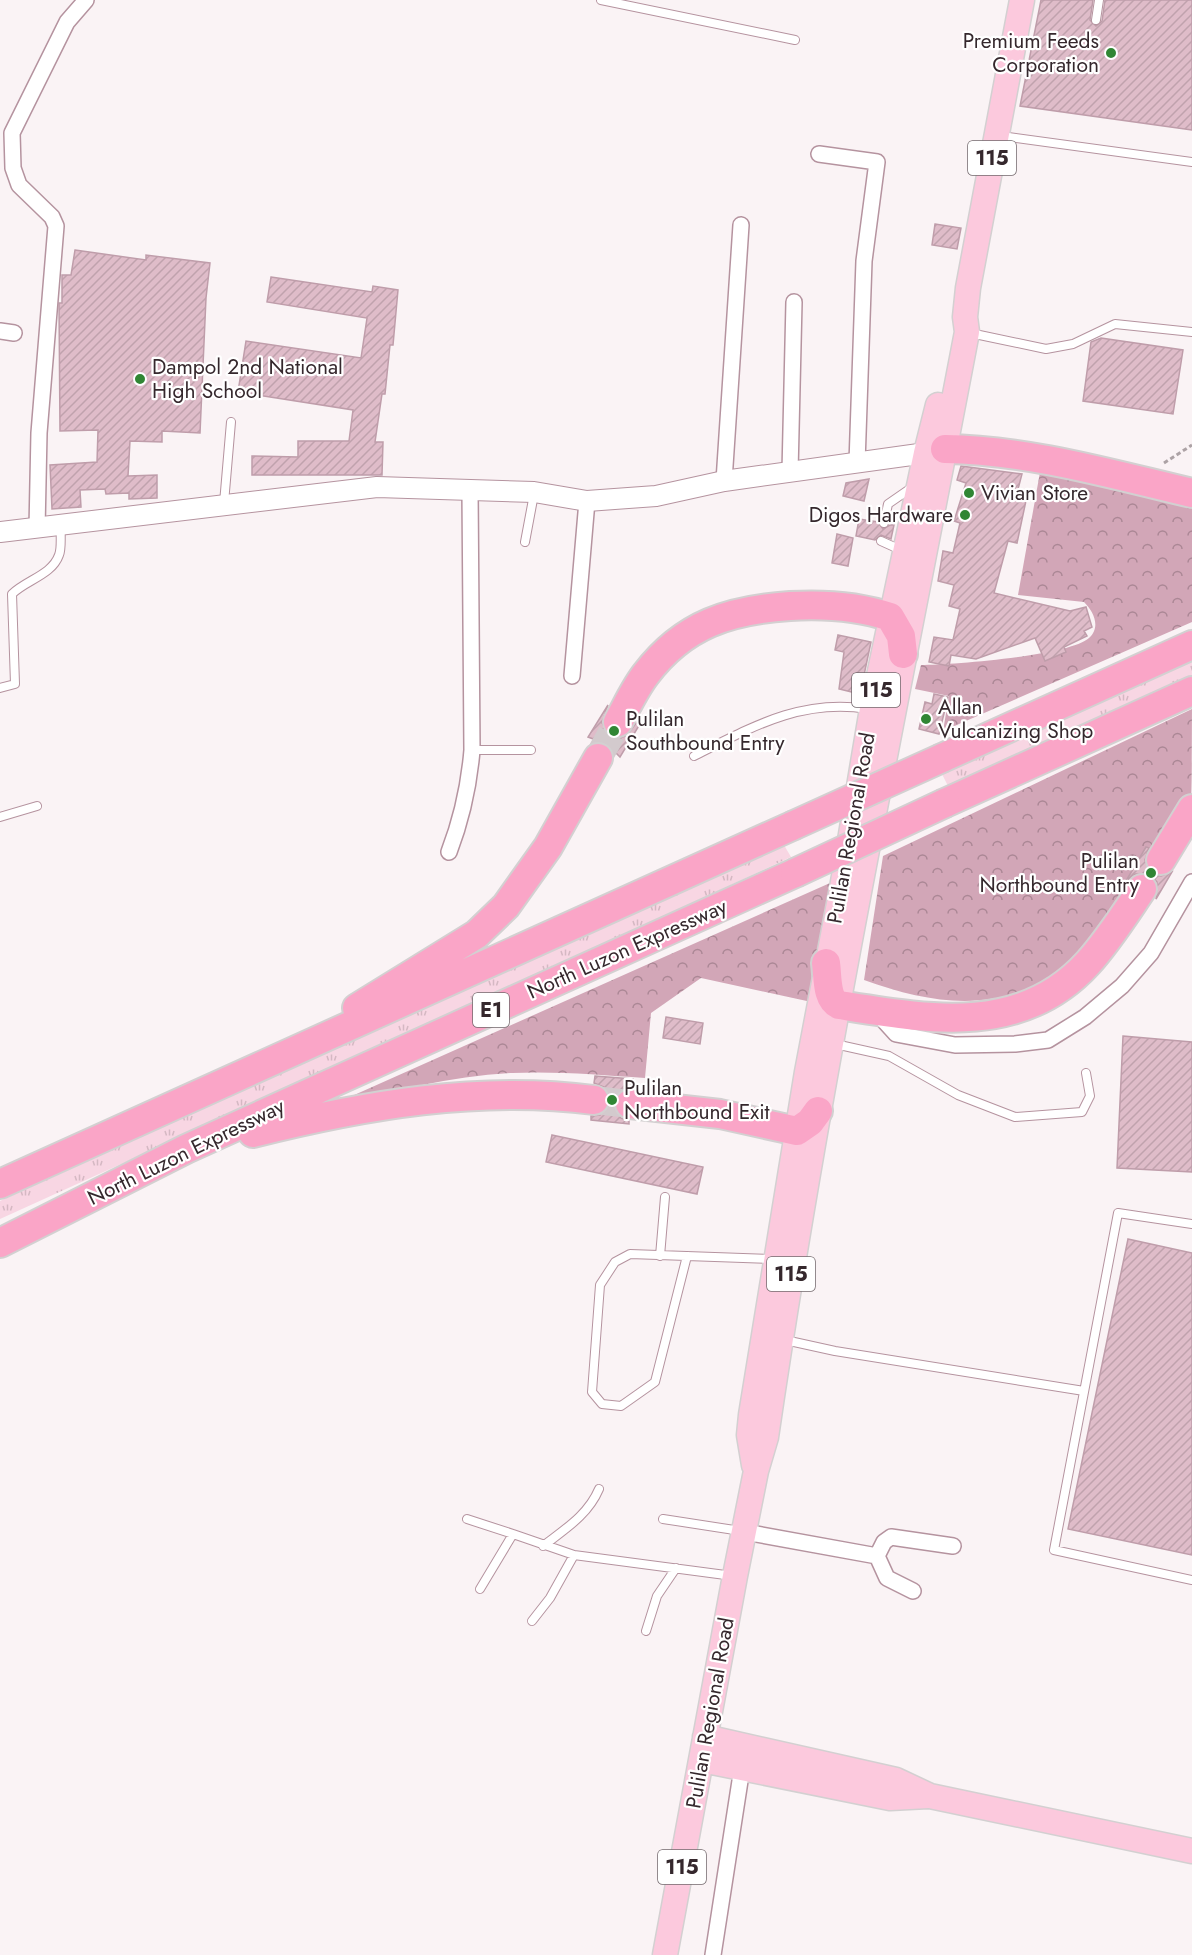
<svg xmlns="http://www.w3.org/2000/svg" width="1192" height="1955" font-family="Jost,sans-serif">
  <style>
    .grass { fill: url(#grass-tufts) }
    .forest { fill: url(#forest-crowns) }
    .building { fill: url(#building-hatch); stroke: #bf9daa; stroke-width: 1.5 }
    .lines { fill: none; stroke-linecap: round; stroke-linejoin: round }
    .motorway-tunnel { stroke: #d3cacd; stroke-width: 28; stroke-dasharray: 28 14; stroke-linecap: butt }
    .service-casing { stroke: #b5939f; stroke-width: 10 }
    .minor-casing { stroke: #b5939f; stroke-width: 18 }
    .tertiary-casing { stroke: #b5939f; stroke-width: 22 }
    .primary-casing { stroke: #d3d0d1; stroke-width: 27 }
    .motorway-casing { stroke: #d3d0d1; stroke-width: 32 }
    .path { stroke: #aca2a5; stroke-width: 3; stroke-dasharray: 4.5 3; stroke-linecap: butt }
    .service { stroke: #fff; stroke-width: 8 }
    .minor { stroke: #fff; stroke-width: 15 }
    .tertiary { stroke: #fff; stroke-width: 20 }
    .primary { stroke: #fcc9dd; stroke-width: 24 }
    .motorway { stroke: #faa5c7; stroke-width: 28 }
    .motorway-bridge-casing { stroke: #d3d0d1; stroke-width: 32; stroke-linecap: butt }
    .motorway-bridge { stroke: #faa5c7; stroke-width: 28 }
    .poi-dot { fill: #308634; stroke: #fff; stroke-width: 2 }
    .labels { text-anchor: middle; stroke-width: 4.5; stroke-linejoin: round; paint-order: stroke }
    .shield { fill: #fff; stroke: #72686c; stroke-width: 1.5 }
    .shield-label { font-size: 20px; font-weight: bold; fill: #35282d }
    .poi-label { font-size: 21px; fill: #35282d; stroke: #fff; text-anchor: start }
    .street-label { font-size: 21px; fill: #35282d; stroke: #fff }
  </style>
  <defs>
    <pattern id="grass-tufts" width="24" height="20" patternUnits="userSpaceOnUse" patternTransform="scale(1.5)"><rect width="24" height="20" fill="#f8d6e3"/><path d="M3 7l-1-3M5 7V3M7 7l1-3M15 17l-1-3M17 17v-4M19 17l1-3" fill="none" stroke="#d5b8c3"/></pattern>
    <pattern id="forest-crowns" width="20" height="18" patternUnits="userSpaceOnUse" patternTransform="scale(1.5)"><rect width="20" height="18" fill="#d2a6b7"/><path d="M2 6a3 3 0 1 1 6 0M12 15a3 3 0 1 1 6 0" fill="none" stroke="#ab8795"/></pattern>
    <pattern id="building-hatch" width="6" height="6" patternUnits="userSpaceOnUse" patternTransform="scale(1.5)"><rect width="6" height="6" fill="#dfbcc9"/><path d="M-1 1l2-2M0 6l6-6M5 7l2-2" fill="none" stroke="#c0a2ad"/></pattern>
  </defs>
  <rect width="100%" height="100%" fill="#faf3f5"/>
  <path class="grass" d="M1192,659v17l-244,110 -6,-12z
    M784,845l7,12 -293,136 -498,226v-18z"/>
  <path class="forest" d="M1042,461l150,45v116l-249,109 6,-35 -34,-7 6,-24c30,0 148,-9 168,-27 12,-11 5,-26 -5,-36l-66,-7z
    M1192,709c0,16 0,80 -1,91 -10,23 -35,54 -50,76 -18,28 -37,62 -63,83 -68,55 -137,49 -214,21l19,-124z
    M839,879l-23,124 -115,-25 -50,35 -6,65c-44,-3 -89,-7 -133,-5 -60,3 -120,19 -178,31z"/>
  <path class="building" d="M1041,0h52l-3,20 6,6 6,-5 3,-21h87v130l-172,-24z
    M935,224l26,4 -4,21 -25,-4z
    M75,250l71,10v-5l64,8 -4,35 -6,135 -38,-2v11l-32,-1 -2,35 29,-1v23l-28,1v-6l-23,1 -1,-5 -25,1 1,17 -29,2 -2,-44 47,-3 1,-32 -38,1 -1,-128h3v-28h9z
    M271,277l101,15 1,-6 25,4 -5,55h-3l-5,49h-3l-7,48h8l-1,33h-130v-19l46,1v-16h51l4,-31 -115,-18 8,-51 115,17 6,-40 -100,-16z
    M1101,338l82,12 -10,64 -90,-13 8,-59z
    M961,466l61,8 -5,19 10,3 -10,47 -9,-2 -14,52 76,18 16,-4 6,20 -8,4 3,5 -23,11 2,5 -21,9 -10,-23 -59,21 -25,-4 -2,11 -20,-4 5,-25 19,3 7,-31 -11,-3 5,-21 -16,-4 5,-30 10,2 7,-30 -6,-2 12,-38 -9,-3z
    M869,479l-5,22 -21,-5 3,-13z
    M859,519l19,3 5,7 7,-4h4l-3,14 -10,-4 -6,5 -19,-4z
    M837,534l16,4 -5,28 -16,-3z
    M838,635l33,7 -11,52 -21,-5 5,-37 -9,-2z
    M934,694l14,3 -9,37 -20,-5 6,-27 7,2z
    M608,705l-6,18 8,13 8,2 8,-2 11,-14 3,2 -20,33 -13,-13 -19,-7z
    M1146,847l3,1 -4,12 7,14 9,2 11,-4 -16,27 1,-17 -6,-7 -16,-1 -9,7z
    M666,1017l37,6 -3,21 -37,-6z
    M1123,1036l69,6v130l-75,-4z
    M595,1076l38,3v9l-10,1 -7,6 -2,8 1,8 6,7 8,3v3l-38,-4v-4l9,-1 7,-5 3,-9 -6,-14 -10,-4z
    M552,1135l151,32 -6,27 -151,-32z
    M1128,1239l64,14v302l-124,-26z"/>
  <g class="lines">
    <path class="motorway-tunnel" d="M598,758l20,-36
      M594,1100l36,4"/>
    <g class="service-casing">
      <path id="service" d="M601,0l194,40
        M1096,20l3,-20
        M1001,136l191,26
        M970,333l76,16 27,-5 42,-20 77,8
        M224,503l7,-81
        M884,523l4,-19 26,-18
        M881,541l20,9
        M525,542l9,-48
        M0,688l15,-4 -3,-90c14,-14 40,-19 47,-39 3,-7 1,-20 2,-28
        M472,750h59
        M694,756c58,-29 108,-58 174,-47
        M0,817l37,-11
        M835,1044l54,12 69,39 57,22 67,-5 8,-16 -4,-23
        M1192,1224l-74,-11 -64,337 138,30
        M660,1256l5,-59
        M687,1256l-32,126 -34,24 -19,-2 -10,-12 8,-107 15,-23 15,-8 142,5
        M785,1340l50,11 249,40
        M467,1519l46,15
        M663,1519l78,12
        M543,1546c22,-17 45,-31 56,-57
        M480,1589l33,-55 61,21 159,21
        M532,1621l18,-23 24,-43
        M646,1631l11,-35 19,-28"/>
    </g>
    <g class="minor-casing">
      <path id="minor" d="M819,154l58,8 -13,99 -7,202
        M0,331l14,2
        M790,472l4,-170
        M724,481l17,-256
        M37,529l2,-96 17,-207 -4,-9 -33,-32 -6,-17 -1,-35 55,-111 19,-22
        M572,676l15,-175
        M449,852c13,-34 20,-66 23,-102l-2,-260
        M877,1013l19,21 59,11 60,-1 33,-4 37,-23 37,-31 29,-33 41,-71
        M745,1532l132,24 10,22 26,13
        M877,1556l7,-14 7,-5 62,9
        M713,1955l29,-187"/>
    </g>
    <g class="tertiary-casing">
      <path id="tertiary" d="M0,532l377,-45 157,5 53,9 69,-5 68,-15 202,-28"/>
    </g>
    <g class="primary-casing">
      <path id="primary" d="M754,1465l-5,-30 2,-20 56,-343 35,-184 30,-179 54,-256 12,-48
        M705,1737l191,43 34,16 262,55
        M702,1760l188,38 38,-2
        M665,1955l70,-379 21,-105 10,-34c54,-370 131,-737 201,-1105l-2,-15 3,-29 54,-288"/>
    </g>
    <g class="motorway-casing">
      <path id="motorway" d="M945,449c84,1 166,25 247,44
        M618,722c9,-16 17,-34 28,-48 38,-50 84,-64 144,-68 35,-2 68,0 100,11l11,19 2,18
        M942,758l250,-113
        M945,803l247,-112
        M1161,860l31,-51
        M826,963c2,14 0,36 13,42 88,14 182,32 249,-42 20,-22 37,-49 54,-74
        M357,1008l120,-74 29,-28 42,-59 50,-89
        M630,1104l90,10 77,17 13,-9 8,-11
        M253,1133c111,-28 227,-48 341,-33
        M0,1184l792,-358
        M0,1243l186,-94 609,-276"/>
    </g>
    <path class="path" d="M1164,463l28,-18"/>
    <use href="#service" class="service"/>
    <use href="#minor" class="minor"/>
    <use href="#tertiary" class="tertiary"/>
    <use href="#primary" class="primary"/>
    <use href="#motorway" class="motorway"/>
    <g class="motorway-bridge-casing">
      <path id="motorway-bridge" d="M792,826l150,-68
        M795,873l150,-70"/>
    </g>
    <use href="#motorway-bridge" class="motorway-bridge"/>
  </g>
  <g class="poi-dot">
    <circle cx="1111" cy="53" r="6"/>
    <circle cx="140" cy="379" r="6"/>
    <circle cx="969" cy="493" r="6"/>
    <circle cx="965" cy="515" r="6"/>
    <circle cx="926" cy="719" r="6"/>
    <circle cx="614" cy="731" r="6"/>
    <circle cx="1151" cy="873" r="6"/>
    <circle cx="612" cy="1100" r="6"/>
  </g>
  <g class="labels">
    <g class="shield">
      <rect x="968" y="141" width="48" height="34" rx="4.5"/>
      <rect x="852" y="673" width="48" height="34" rx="4.5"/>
      <rect x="473" y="993" width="36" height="34" rx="4.5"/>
      <rect x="767" y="1257" width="48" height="34" rx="4.5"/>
      <rect x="658" y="1850" width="48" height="34" rx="4.5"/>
    </g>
    <g class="shield-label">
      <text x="992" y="165">115</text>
      <text x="876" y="697">115</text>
      <text x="491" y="1017">E1</text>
      <text x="791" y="1281">115</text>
      <text x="682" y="1874">115</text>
    </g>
    <g class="poi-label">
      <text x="1099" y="48" text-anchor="end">Premium Feeds<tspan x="1099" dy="24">Corporation</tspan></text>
      <text x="152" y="374">Dampol 2nd National<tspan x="152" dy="24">High School</tspan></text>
      <text x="981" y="500">Vivian Store</text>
      <text x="953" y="522" text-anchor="end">Digos Hardware</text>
      <text x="938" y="714">Allan<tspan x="938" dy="24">Vulcanizing Shop</tspan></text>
      <text x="626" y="726">Pulilan<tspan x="626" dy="24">Southbound Entry</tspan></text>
      <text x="1139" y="868" text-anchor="end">Pulilan<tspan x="1139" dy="24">Northbound Entry</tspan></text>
      <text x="624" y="1095">Pulilan<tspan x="624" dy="24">Northbound Exit</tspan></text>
    </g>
    <g class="street-label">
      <text transform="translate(851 828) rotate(-80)" y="7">Pulilan Regional Road</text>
      <text transform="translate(627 949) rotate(-24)" y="7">North Luzon Expressway</text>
      <text transform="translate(186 1152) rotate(-26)" y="7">North Luzon Expressway</text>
      <text transform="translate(710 1713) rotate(-80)" y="7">Pulilan Regional Road</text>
    </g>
  </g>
</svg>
